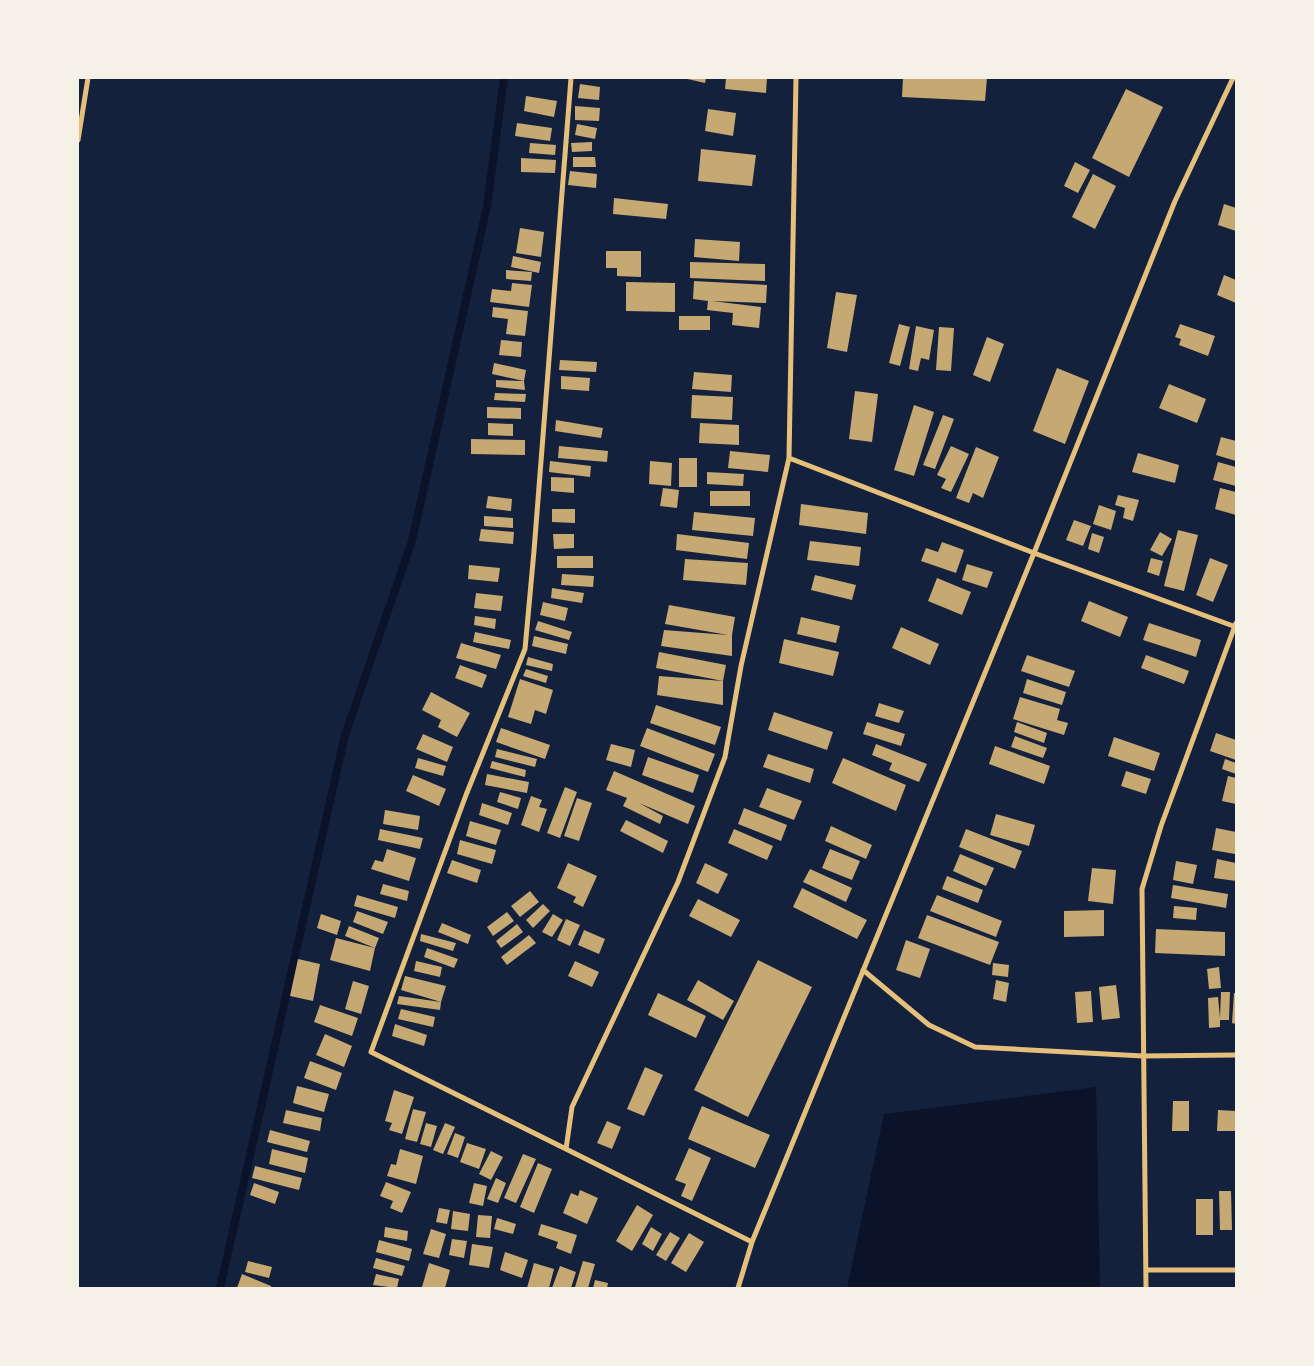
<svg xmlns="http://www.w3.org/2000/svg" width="1314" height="1366" font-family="Inter,sans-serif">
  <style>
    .water { fill: #0b132b }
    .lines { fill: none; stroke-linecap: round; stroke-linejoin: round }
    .stream { stroke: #0b132b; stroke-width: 8 }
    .building { fill: #c6a872 }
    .minor { stroke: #e5c07b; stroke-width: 5 }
  </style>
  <rect width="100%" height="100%" fill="#14213d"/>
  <path class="water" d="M1096,1087l4,201h-253l37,-174z"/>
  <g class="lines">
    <path class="stream" d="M220,1288l125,-553 67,-194 75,-335 17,-128"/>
  </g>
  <path class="building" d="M683,78h23l-1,5z
    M726,78h41l-1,15 -41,-4z
    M903,78h84l-2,23 -83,-4z
    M580,84l20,3 -1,13 -21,-2z
    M1126,89l37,18 -34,70 -37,-19z
    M526,96l31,5 -3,16 -30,-6z
    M575,106l25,2 -1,13 -24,-1z
    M708,109l28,4 -3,23 -28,-5z
    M517,123l35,5 -2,13 -35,-5z
    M577,124l20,4 -2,11 -20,-4z
    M592,142v9l-20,1 -1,-9z
    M530,143l26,2 -1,10 -26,-2z
    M701,149l55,6 -4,31 -54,-5z
    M573,157h22l1,10h-23z
    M521,158l35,2 -1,13 -34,-1z
    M1075,162l15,8 -12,23 -14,-7z
    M570,171l27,3 -1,14 -28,-3z
    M1093,174l23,12 -21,43 -23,-12z
    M614,198l54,6 -2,15 -53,-5z
    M1224,204l12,4v23l-18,-6z
    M520,228l24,4 -3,25 -25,-4z
    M695,239l45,3 -1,19 -45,-4z
    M606,251h35v26l-24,-1v-8h-11z
    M513,256l28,6 -2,11 -28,-6z
    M690,262l75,2v17l-75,-3z
    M506,270l26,2 -1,9 -25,-2z
    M1224,275l12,5v23l-19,-8z
    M694,281l73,4 -1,18 -54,-2 49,6 -2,21 -27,-3 1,-12 -26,-3 1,-9 -15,-2z
    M626,282l49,1v29l-49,-1z
    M512,283l20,2 -3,22 -39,-5 2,-13 19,2z
    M836,292l21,3 -10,57 -20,-4z
    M493,307l35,4 -3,25 -19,-2 2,-15 -16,-2z
    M679,316h31v14h-31z
    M899,324l11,3 -10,39 -11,-3z
    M1180,324l35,12 -7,20 -29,-11 2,-6 -6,-2z
    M916,326l18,4 -5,30 -8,-2 -3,13 -9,-2z
    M939,327l15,1 -3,43 -15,-1z
    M987,337l17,7 -14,38 -17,-7z
    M501,340l21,2 -1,15 -22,-2z
    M560,360l37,2 -1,10 -37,-2z
    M494,363l32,7 -2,11 1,9 -29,-3v-7l28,1 -32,-7z
    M1057,368l32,13 -24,63 -32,-13z
    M694,372l38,3 -1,17 -39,-3z
    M561,376l29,2 -1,13 -28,-2z
    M1169,384l37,15 -9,24 -38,-15z
    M855,391l23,3 -6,48 -23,-3z
    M495,393l31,1 -1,8 -31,-2z
    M692,395l41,2 -1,23 -41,-2z
    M914,405l20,7 -20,64 -20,-6z
    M487,407l34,1v11l-34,-1z
    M943,415l11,4 -19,50 -12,-4z
    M556,420l47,8 -2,10 -46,-7z
    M488,423l25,1v12l-25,-1z
    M700,423l39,2v20l-40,-2z
    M1221,437l15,4v20l-20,-6z
    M471,439l54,1v15l-54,-1z
    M559,446l49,5 -1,11 -49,-4z
    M951,446l18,8 -18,38 -10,-4 5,-9 -9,-4z
    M976,447l23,10 -16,41 -10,-5 -4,10 -13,-5z
    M730,451l40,4 -2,17 -40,-4z
    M1138,453l41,12 -4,18 -43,-11z
    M679,458h18v29h-18z
    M550,461l41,5 -1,11 -41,-5z
    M650,461l22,2 -1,23 -22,-2z
    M1218,462l18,5v19l-23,-6z
    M707,472l37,2 -1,12 -36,-2z
    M551,477l23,1v15l-23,-2z
    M663,488l16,2 -2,18 -17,-2z
    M1220,488l16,4v23l-21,-6z
    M710,491h40v15h-40z
    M1118,495l21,5 -6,21 -10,-3 2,-10 -10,-3z
    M488,496l24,3 -1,12 -25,-3z
    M801,504l67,9 -2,21 -67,-9z
    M1099,505l17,6 -5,19 -18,-6z
    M552,509h23v14l-23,-1z
    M694,512l61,6 -2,18 -61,-6z
    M484,516l29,2v10l-29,-2z
    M1074,520l17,6 -8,20 -17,-6z
    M481,529l33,3 -1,12 -34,-3z
    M1178,530l20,5 -14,56 -20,-5z
    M1160,532l12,7 -10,17 -12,-6z
    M1092,533l12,4 -5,16 -11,-4z
    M553,534h21v14l-20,1z
    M677,534l72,9 -2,16 -71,-9z
    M810,541l51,6 -2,19 -52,-6z
    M942,542l22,8 -8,23 -35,-12 5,-13 12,4z
    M557,556h36v12h-36z
    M1151,558l12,3 -4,15 -12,-4z
    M1210,558l18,7 -15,37 -17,-7z
    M685,559l63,4 -2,22 -63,-5z
    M967,564l26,8 -6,16 -25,-8z
    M469,565l31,3 -2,14 -30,-3z
    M562,574l32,2 -1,11 -32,-2z
    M815,575l41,10 -4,15 -41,-10z
    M937,578l34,14 -9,23 -34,-14z
    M552,588l32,5 -2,10 -31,-5z
    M476,593l27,3 -2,15 -27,-3z
    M1089,601l39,16 -8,20 -39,-16z
    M543,602l25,6 -3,13 -25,-6z
    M669,605l66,12 -3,18v21l-71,-10 3,-16 64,5 -63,-11z
    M475,616l21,3 -1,10 -21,-4z
    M801,617l39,9 -4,17 -39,-9z
    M538,621l34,11 -3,8 -34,-10z
    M1149,623l52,17 -5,17 -53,-17z
    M901,627l38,17 -9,21 -38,-17z
    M475,632l36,8 -2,9 -36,-7z
    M534,636l34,8 -2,10 -34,-8z
    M784,639l55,13 -6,24 -54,-13z
    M461,643l40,12 -5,14 -40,-11z
    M659,652l67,13 -3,16 -67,-13z
    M1027,655l48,16 -6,16 -48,-16z
    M1146,655l43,16 -5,13 -43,-16z
    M528,657l25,7 -1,7 -26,-6z
    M460,665l27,10 -5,13 -27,-10z
    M526,669l22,7 -2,7 -23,-7z
    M659,676l64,5v24l-66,-10z
    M520,679l33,11 -7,24 -11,-4 -4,14 -23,-7z
    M1027,679l39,13 -4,13 -39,-12z
    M431,692l39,21 -13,24 -19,-10 3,-7 -19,-10z
    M1020,697l40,12 -3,11 11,3 -4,12 -51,-16z
    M879,703l25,8 -5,12 -24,-7z
    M656,705l65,22 -6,18 -65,-22z
    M774,712l59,20 -6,18 -59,-20z
    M867,722l38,12 -4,12 -38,-12z
    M1017,722l30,11 -3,10 -30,-11z
    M501,728l49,17 -5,14 -49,-17z
    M647,728l68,26 -7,18 -68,-26z
    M1216,733l20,7v20l-26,-9z
    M423,734l30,13 -6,15 -31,-13z
    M1015,736l32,12 -4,10 -32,-11z
    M1114,737l46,16 -6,18 -46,-15z
    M611,744l24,6 -4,17 -25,-7z
    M876,744l51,20 -8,18 -30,-12 3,-7 -20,-8z
    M995,746l55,20 -6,18 -55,-20z
    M497,749l40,10 -2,8 -40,-10z
    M768,754l46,15 -4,14 -47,-16z
    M648,757l51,18 -6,18 -51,-18z
    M418,758l28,8 -3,10 -28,-8z
    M843,758l63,27 -10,26 -64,-28z
    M1225,759l11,4v11l-14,-5z
    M492,761l34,9 -1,7 -35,-9z
    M614,771l81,35 -7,18 -49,-21 24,13 -3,8 -37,-18 4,-8 -21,-8z
    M1126,771l25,8 -5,15 -25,-8z
    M487,774l42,8 -2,11 -42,-8z
    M413,775l33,14 -7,17 -33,-15z
    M1228,776l8,2v26l-14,-3z
    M565,787l12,5 -17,46 -13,-5z
    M767,788l35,13 -8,19 -35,-13z
    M500,792l21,6 -3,11 -21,-7z
    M531,796l11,4 -3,7 8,2 -8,23 -18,-7z
    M577,798l15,5 -13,38 -15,-5z
    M482,803l30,10 -4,12 -29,-10z
    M744,808l43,17 -6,16 -43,-17z
    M385,810l35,6 -2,14 -35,-6z
    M996,814l39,11 -6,21 -39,-11z
    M626,820l42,21 -5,12 -43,-22z
    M470,821l31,9 -5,15 -30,-9z
    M831,826l41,19 -6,14 -41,-18z
    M1216,828l20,4 -1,22 -23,-4z
    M380,829l43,9 -3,11 -42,-9z
    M734,829l39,17 -6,14 -39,-17z
    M966,829l56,22 -7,18 -56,-22z
    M460,840l36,10 -4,14 -35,-10z
    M387,849l29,9 -7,23 -38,-12 4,-9 8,2z
    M830,849l30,12 -8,19 -30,-12z
    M960,854l34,14 -8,18 -33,-15z
    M1217,859l19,4v18l-22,-3z
    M452,860l29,10 -4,13 -30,-10z
    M1176,861l21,4 -4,19 -20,-4z
    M568,863l29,13 -14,31 -10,-5 3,-5 -19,-9z
    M705,863l23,11 -10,20 -22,-11z
    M1092,868l24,2 -3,34 -25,-3z
    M810,869l42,19 -6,14 -43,-20z
    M947,876l36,14 -5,13 -36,-14z
    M383,884l26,7 -2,10 -27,-7z
    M1173,885l55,9 -2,14 -55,-10z
    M802,888l65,32 -10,19 -64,-32z
    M530,891l9,11 -19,15 -9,-11z
    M357,895l41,12 -3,11 -41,-12z
    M937,895l65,26 -6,16 -66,-26z
    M698,899l42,21 -9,17 -42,-21z
    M543,904l7,7 -17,17 -7,-8z
    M1174,906l23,2 -1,12 -23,-2z
    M1104,910v26l-40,1v-26z
    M357,911l31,11 -5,12 -30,-12z
    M507,912l7,9 -21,15 -6,-9z
    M321,914l20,7 -4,14 -20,-7z
    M553,914l10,6 -11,17 -10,-5z
    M927,915l72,27 -9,23 -72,-27z
    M566,919l14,6 -10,21 -13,-6z
    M442,923l29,12 -3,9 -30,-12z
    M517,924l6,8 -22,16 -5,-7z
    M349,926l30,12 -4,10 -5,23 -40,-11 6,-22 39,10 -30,-12z
    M1156,929l69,3v24l-70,-3z
    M584,930l21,9 -6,15 -21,-9z
    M421,934l35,9 -3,8 -33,-10z
    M529,935l7,8 -29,22 -6,-8z
    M906,940l24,9 -10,29 -24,-8z
    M427,948l31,11 -4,9 -30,-11z
    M298,959l22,5 -7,37 -23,-5z
    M758,960l54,27 -64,130 -54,-27z
    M416,961l26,6 -2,10 -26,-6z
    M575,961l24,11 -7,15 -24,-11z
    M993,963l16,2 -1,12 -16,-2z
    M1219,967l2,21 -12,1 -2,-20z
    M405,976l41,10 -5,16 -1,8 -43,-6 2,-8 42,6 -40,-12z
    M698,980l36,21 -11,19 -36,-20z
    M996,980l13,3 -3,19 -13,-3z
    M353,981l16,5 -8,28 -16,-5z
    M1116,985l4,33 -18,2 -3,-33z
    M1091,991l2,31 -16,1 -2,-31z
    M1221,992h9l-1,28h-9v7l-11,1 -1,-30 10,-1 2,21z
    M658,993l48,23 -10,22 -48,-23z
    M1234,993h2v31l-4,-1z
    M320,1005l38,13 -6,18 -38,-14z
    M401,1009l34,8 -2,10 -35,-8z
    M395,1024l32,11 -3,11 -32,-10z
    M325,1034l27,12 -8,21 -28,-12z
    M310,1061l32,12 -6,17 -32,-12z
    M645,1067l18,8 -19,41 -17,-7z
    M297,1086l32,8 -5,18 -31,-9z
    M394,1090l20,7 -12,37 -13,-4 3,-7 -7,-2z
    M1173,1101h16v30h-17z
    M702,1106l68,29 -15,33 -67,-29z
    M413,1109l13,3 -9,30 -12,-3z
    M286,1110l36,8 -2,13 -37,-8z
    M1218,1110l18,1v20h-19z
    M607,1121l14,6 -9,22 -15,-6z
    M426,1123l11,3 -6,21 -11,-3z
    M445,1123l10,4 -12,27 -10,-4z
    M270,1130l40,11 -3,11 -40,-10z
    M455,1133l10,4 -7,21 -11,-4z
    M467,1143l19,6 -7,20 -19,-7z
    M689,1148l22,10 -19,43 -11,-5 5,-12 -11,-4z
    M272,1149l36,9 -3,15 -36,-9z
    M400,1149l23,7 -7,28 -29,-8 4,-12 5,1z
    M491,1151l12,6 -12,23 -12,-6z
    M523,1154l13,5 -20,44 -12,-5z
    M538,1163l14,6 -18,44 -14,-6z
    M255,1166l47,12 -3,12 -47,-12z
    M496,1178l10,5 -8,20 -11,-4z
    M386,1182l25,10 -9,21 -12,-5 3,-7 -13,-5z
    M254,1183l25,9 -4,12 -25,-9z
    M474,1183l13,3 -4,20 -14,-3z
    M580,1190l18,8 -11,26 -24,-11 8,-20 7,3z
    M1219,1191h12l1,39h-12z
    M1196,1199h17v36h-17z
    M637,1205l16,10 -21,36 -16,-10z
    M439,1208l11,2 -3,14 -11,-2z
    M453,1211l17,3 -2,17 -17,-2z
    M478,1215l14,1 -2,22 -14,-1z
    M497,1218l19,6 -3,10 -19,-5z
    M541,1224l36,11 -6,19 -15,-6 2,-6 -20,-7z
    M385,1227l23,4 -1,10 -23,-4z
    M651,1227l11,7 -9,17 -11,-7z
    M431,1229l15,5 -7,24 -16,-4z
    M670,1232l10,6 -14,23 -10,-6z
    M689,1233l15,9 -18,30 -15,-9z
    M452,1239l15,2 -3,17 -15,-3z
    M379,1240l33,9 -3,12 -33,-9z
    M472,1244l21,3 -4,21 -20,-3z
    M505,1252l23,8 -6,18 -22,-8z
    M376,1258l29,8 -3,10 -29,-8z
    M248,1261l24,6 -3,11 -24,-6z
    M583,1261l12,3 -7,24 -13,-1z
    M429,1263l21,7 -5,18h-19l-4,-1z
    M534,1263l20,6 -5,19h-22z
    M560,1266l16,6 -5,16h-19z
    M242,1274l29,12v2h-34z
    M376,1274l23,5 -2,9 -24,-3z
    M595,1280l13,3 -1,5h-14z"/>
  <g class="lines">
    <path class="minor" d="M796,78l-7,380 245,95 202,74
      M78,140l10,-62
      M863,970l66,55 46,22 168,9 93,-1
      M566,1149l-195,-97 95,-257 59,-146 9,-98 37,-473
      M752,1242l-186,-93 6,-42 106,-225 47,-125 16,-91 48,-208
      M1146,1270h90
      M738,1288l14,-46 282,-689 141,-352 58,-123
      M1146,1288l-4,-399 19,-63 75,-203"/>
  </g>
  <rect width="1314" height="1366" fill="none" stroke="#f6f1e7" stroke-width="158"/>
</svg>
